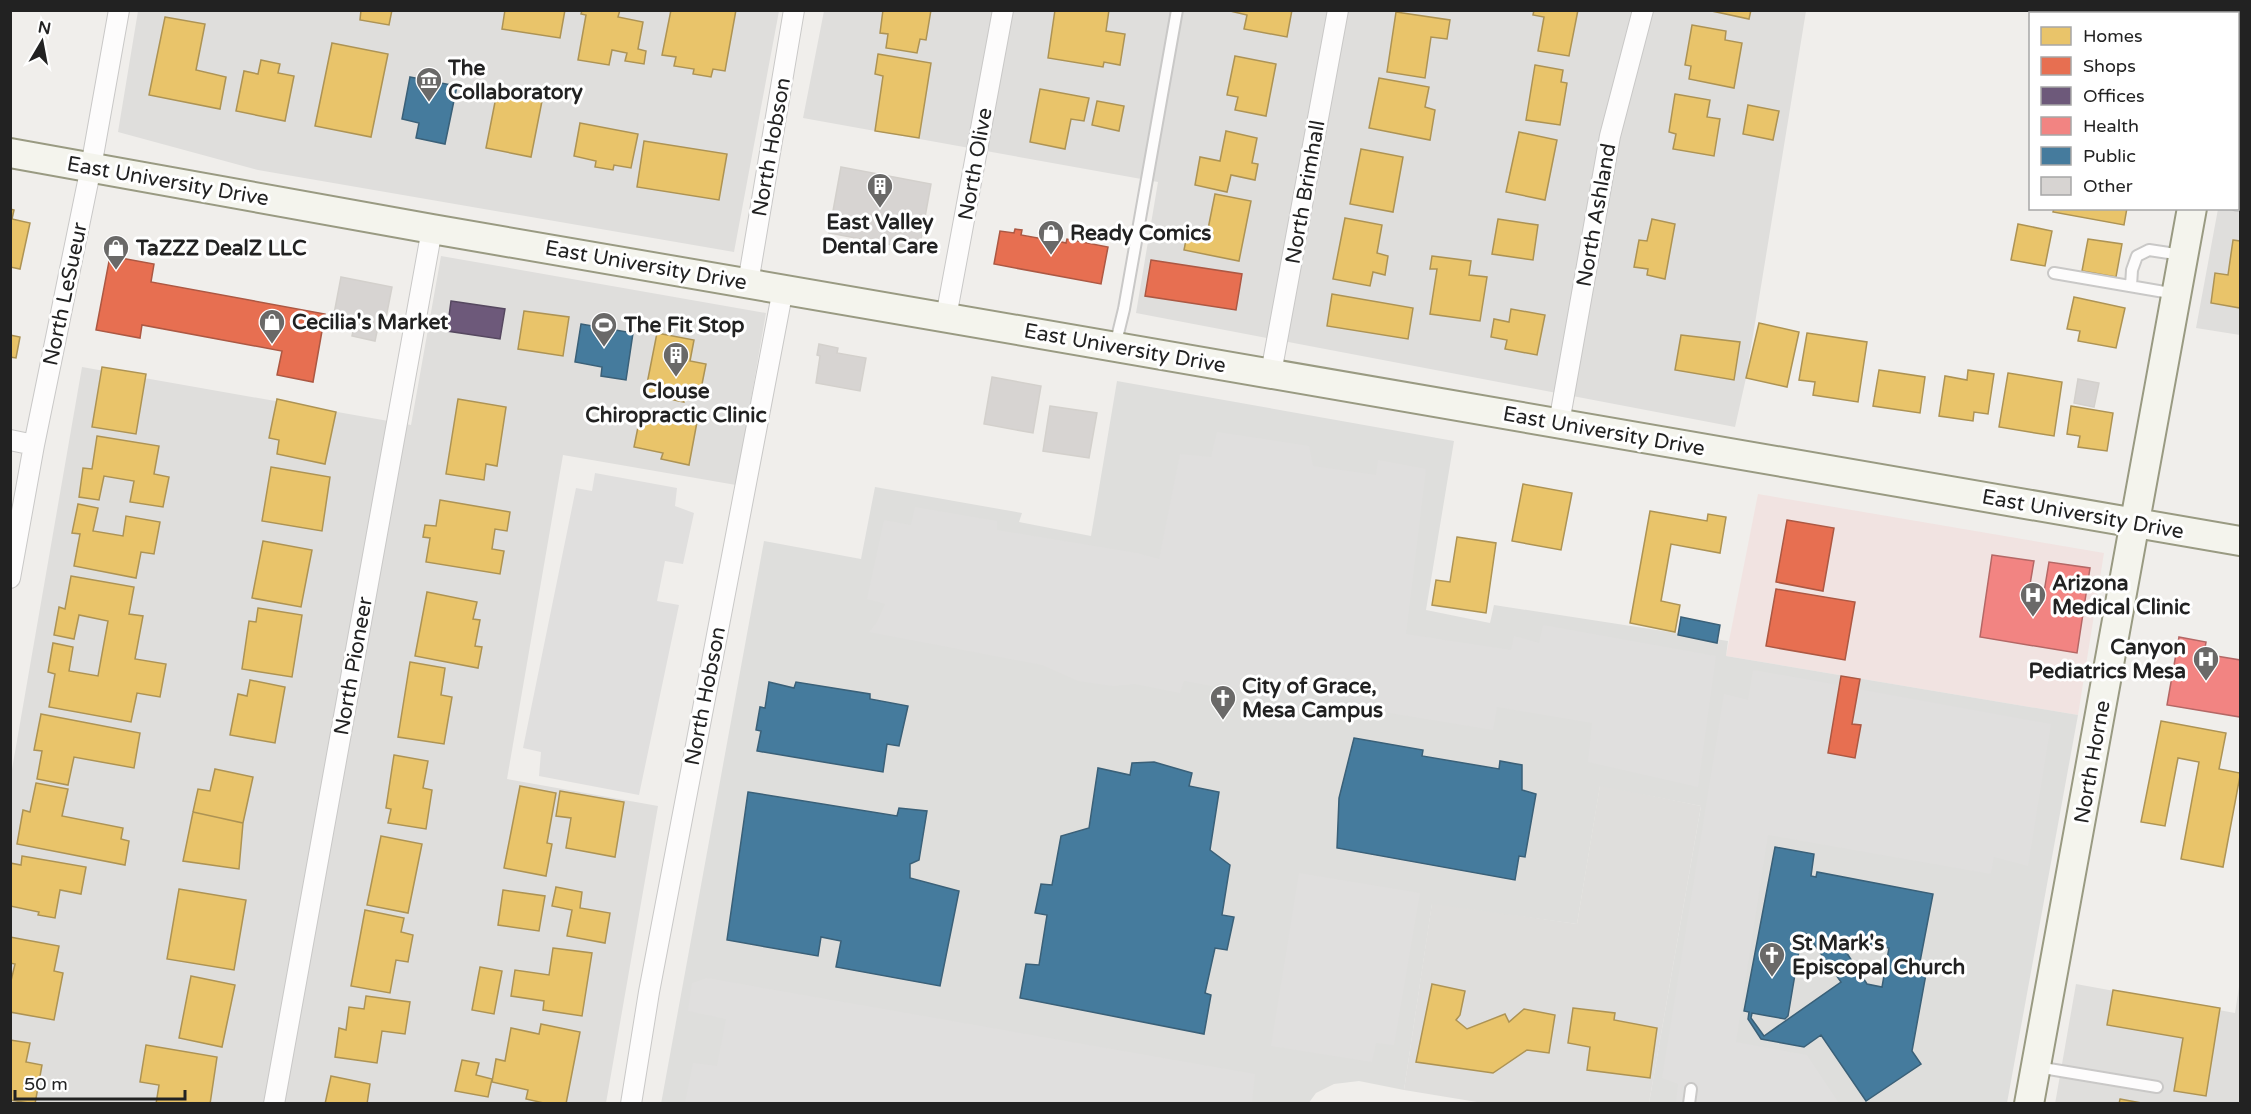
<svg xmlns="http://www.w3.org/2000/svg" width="2251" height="1114" font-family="'Varela Round',sans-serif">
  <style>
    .residential { fill: #dfdedc }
    .commercial { fill: #f1e3e1 }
    .religious { fill: #dededc }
    .parking { fill: #e0dfde }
    .homes { fill: #e9c46a; stroke: #ad9354; stroke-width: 1.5 }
    .shops { fill: #e76f51; stroke: #ac5843; stroke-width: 1.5 }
    .offices { fill: #6d597a; stroke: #564860; stroke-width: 1.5 }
    .health { fill: #f28482; stroke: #b46765; stroke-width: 1.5 }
    .public { fill: #457b9d; stroke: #3a6078; stroke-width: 1.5; fill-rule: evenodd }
    .building { fill: #d7d4d2; stroke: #d3d0cc; stroke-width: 1.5 }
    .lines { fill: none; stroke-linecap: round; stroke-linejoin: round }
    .lane-casing { stroke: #c9c8c7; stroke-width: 14 }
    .street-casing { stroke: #c9c8c7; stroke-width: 22 }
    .secondary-casing { stroke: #999a82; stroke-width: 32 }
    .lane { stroke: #fdfcfc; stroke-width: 10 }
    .street { stroke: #fdfcfc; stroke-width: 20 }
    .secondary { stroke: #f4f4ed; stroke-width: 28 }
    .labels { text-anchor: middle; stroke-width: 6; stroke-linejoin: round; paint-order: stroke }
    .poi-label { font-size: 21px; font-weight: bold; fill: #222; stroke: #fff; text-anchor: start }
    .street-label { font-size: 21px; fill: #222; stroke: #fff }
  </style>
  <rect width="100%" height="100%" fill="#f0eeeb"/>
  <path class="residential" d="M138,11h641l-45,241 -476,-82 -140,-38z
    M824,11h982l-60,367 -11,49 -599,-114 22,-131 -355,-64z
    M2240,86v249l-44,-7 22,-119 20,-1v-106z
    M441,256l325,57 -30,172 -173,-30 -56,324 151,27 -52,297 -595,1v-329l71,-408 329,58z
    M1600,785l101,21 -52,297h-166l-79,-13 28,-187 145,21z
    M2240,980v123l-185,1 21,-120 159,29z"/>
  <path class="commercial" d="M1758,494l346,59 -26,162 -352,-59z"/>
  <path class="religious" d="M1117,381l337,60 -28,169 64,13 4,-18 234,36 -2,15 352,59 -71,388h-358l52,-297 -101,-20 -23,138 -145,-20 -28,186 -45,-9 -25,3 -18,9 -8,11h-647l103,-563 97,18 14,-72 147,26 -3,9 72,14z"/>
  <path class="parking" d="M1217,432l92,14 4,20 63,9 2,-15 48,9 -20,165 105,16 3,-14 25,7 4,-18 173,31 -18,131 -110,-25 4,-39 -95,-16 -4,23 -122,-20 -23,-13 -105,-15 -2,9 -57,-10 -4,12 -45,-9 -22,2 -35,-5 -36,-16 -173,-33 8,-10 8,-18 -18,-5 17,-79 27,5 4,-18 82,14v9l140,23 22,6 21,-105 31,3z
    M595,473l82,15 -2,18 19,7 -11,51 -18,-3 -8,40 22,4 -40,190 -100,-19 2,-24 -18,-4 53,-260 16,3z
    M1753,670l86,15 -11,68 27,5 5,-33 -8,-1 6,-35 193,35 -23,142 -34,-9 -3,17 -223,-39 -32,207 71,13 32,48h-163l2,-19 -16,-6 62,-384 24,6z
    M1299,873l121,20 -26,152 -18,-2 -4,19 -101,-16z
    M707,978l548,96 -3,29h-567l8,-40 24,3 9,-47 -38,-8 4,-28z"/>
  <path class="homes" d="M361,10h31l-3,15 -29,-5z
    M505,10h60l-5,28 -58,-9z
    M582,10h38l-2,7 25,5 -5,27 8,2 -2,13 -19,-3 2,-8 -15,-3 -3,15 -31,-5 8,-45 -5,-1z
    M671,10h65l-11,61 -12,-2 -2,8 -18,-3 1,-5 -20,-3 2,-9 -14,-2z
    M883,10h48l-5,30 -6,-1 -3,14 -31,-5 2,-14 -8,-1z
    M1055,10h54l-3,21 19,3 -5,31 -16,-3 -1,5 -55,-9z
    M1226,10h66l-5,27 -43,-8 3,-14z
    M1534,10h44l-9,46 -31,-5 6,-34 -11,-2z
    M1707,10h44l-2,9z
    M2100,10h51v4h-52z
    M1396,12l54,8 -3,19 -16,-2 -6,41 -38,-6z
    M165,17l40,7 -9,46 30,7 -6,32 -71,-14z
    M1692,25l34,6 -1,9 17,3 -8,45 -45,-9 2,-13 -6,-1z
    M332,43l56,11 -17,83 -56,-11z
    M878,54l53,9 -12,75 -44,-7 8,-55 -8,-2z
    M1235,56l41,8 -10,52 -31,-6 3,-13 -11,-2z
    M261,60l19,4 -2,9 16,3 -9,45 -49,-10 8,-40 14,3z
    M1535,65l28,5 -2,12 6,1 -7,42 -34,-5z
    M1379,78l50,9 -4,20 10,3 -5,30 -61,-12z
    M1040,89l49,9 -5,23 -13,-2 -6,30 -35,-7z
    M497,92l45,9 -11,56 -45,-9z
    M1675,94l35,6 -3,17 13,2 -6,37 -41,-7 3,-15 -7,-2z
    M1097,101l27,5 -5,25 -27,-6z
    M1748,105l31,6 -6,29 -30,-6z
    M580,123l58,11 -7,34 -17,-3 -1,5 -18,-3 1,-6 -22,-5z
    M1226,131l31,7 -5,25 6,1 -3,16 -24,-5 -4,17 -32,-7 5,-28 20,4z
    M1519,132l38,8 -12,60 -39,-8z
    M644,141l83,13 -8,46 -82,-13z
    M1361,149l42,8 -10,55 -43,-8z
    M1215,194l36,7 -12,60 -55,-11 4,-20 19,4z
    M2054,208h73l-3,17 -71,-13z
    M10,209l4,1 -2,9 18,4 -10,46 -10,-2z
    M1345,218l37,7 -5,28 11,3 -3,19 -12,-3 -3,14 -37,-7z
    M1498,219l40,6 -5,35 -41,-6z
    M1652,219l23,5 -10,55 -18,-4 1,-6 -14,-2 5,-27 8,1z
    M2018,224l34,7 -7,35 -34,-6z
    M2088,239l34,5 -6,33 -34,-6z
    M2233,240l7,1v67l-29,-5 4,-30 13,2z
    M1432,256l39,5 -2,14 18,2 -7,44 -50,-7 7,-45h-7z
    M1332,294l81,14 -5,31 -81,-13z
    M2074,297l51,11 -9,40 -38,-7 2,-10 -13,-2z
    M1511,309l34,6 -8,40 -32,-6 2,-9 -16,-3 3,-18 15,3z
    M524,311l45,6 -6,39 -45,-7z
    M1759,323l40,9 -12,55 -41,-9z
    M657,333l37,7 -4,21 16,3 -6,30 -14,-3 -2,11 -39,-8z
    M1807,333l60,9 -9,60 -45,-7 2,-13 -16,-2z
    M10,335l10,2 -4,21 -6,-1z
    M1681,335l59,7 -6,38 -59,-10z
    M102,367l44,7 -10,60 -44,-7z
    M1879,370l46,7 -5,36 -47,-7z
    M1968,370l26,4 -6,40 -14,-2 -1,9 -34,-5 6,-40 22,4z
    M2008,373l54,9 -8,54 -55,-9z
    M277,399l59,13 -11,52 -48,-10 2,-14 -10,-2z
    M458,399l48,8 -9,59 -11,-2 -2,16 -38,-6z
    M2071,406l42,7 -6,38 -29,-4 2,-11 -13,-2z
    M641,412l56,10 -8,43 -28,-6 2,-6 -29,-6z
    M97,436l62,10 -5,28 15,3 -6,30 -33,-5 4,-21 -30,-5 -5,24 -20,-3 4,-29 9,1z
    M271,467l59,10 -8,54 -60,-10z
    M1523,484l49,9 -11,57 -49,-9z
    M440,500l70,12 -3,19 -12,-2 -3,20 12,2 -4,23 -74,-12 4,-24 -7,-1 2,-12 11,1z
    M78,504l20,4 -5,23 30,5 3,-20 34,6 -6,32 -13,-2 -5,26 -62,-12 6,-32 -8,-1z
    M1650,511l57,10 1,-7 18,3 -6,36 -49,-9 -10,57 19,4 -5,27 -45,-9z
    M1457,537l39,6 -10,70 -54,-8 4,-25 14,2z
    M263,541l49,9 -11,57 -49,-9z
    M71,576l63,11 -5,27 14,2 -8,43 31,5 -6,33 -23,-4 -6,29 -82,-15 6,-33 -7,-2 5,-29 20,4 -4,24 29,5 10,-55 -29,-6 -5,24 -20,-4 5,-28 6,2z
    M427,592l50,10 -4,17 7,1 -5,26 7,1 -4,21 -63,-12z
    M258,608l44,7 -10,62 -50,-8 7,-48 7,1z
    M410,662l35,6 -4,27 11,2 -8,47 -46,-7z
    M250,680l35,7 -10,56 -45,-8 8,-41 9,2z
    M41,714l99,19 -6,35 -60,-11 -6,28 -31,-6 5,-28 -8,-1z
    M2161,721l65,12 -7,36 21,4v3l-17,91 -42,-8 18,-97 -21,-4 -13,68 -24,-4z
    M394,755l34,6 -5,27 9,2 -6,39 -38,-6 3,-14 -5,-1z
    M215,769l38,8 -10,46 -50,-11 5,-23 12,2z
    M36,783l32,6 -6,27 61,12 -2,11 8,2 -4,24 -108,-21 6,-34 7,2z
    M520,786l36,7 -9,50 5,1 -6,32 -42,-8z
    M560,791l64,11 -9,55 -49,-9 5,-30 -15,-2z
    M193,812l50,11 -4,46 -56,-8z
    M381,836l41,8 -14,69 -41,-8z
    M22,856l64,11 -5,27 -21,-4 -5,28 -17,-3 1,-3 -29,-6v-43l11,2z
    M556,887l26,5 -2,16 30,5 -5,30 -38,-7 5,-26 -20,-4z
    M179,889l67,11 -12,70 -67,-11z
    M503,890l42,6 -6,35 -41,-6z
    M365,910l39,8 -3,14 12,3 -5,27 -12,-2 -6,33 -39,-7z
    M10,937l49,9 -5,25 9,2 -9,47 -44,-8v-27l5,-21 -5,-1z
    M553,948l39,5 -10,63 -39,-6 1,-9 -33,-5 4,-26 34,5z
    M480,967l22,4 -8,43 -22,-4z
    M191,976l44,9 -13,62 -43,-9z
    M1432,984l33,7 -5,24 -4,5 11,9 38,-15 4,8 15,-13 31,6 -6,38 -22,-3 -34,23 -77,-11z
    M2113,990l107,18 -14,88 -32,-5 9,-53 -76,-13z
    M366,996l44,6 -5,32 -23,-3 -5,32 -42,-6 4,-29 7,2 3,-23 15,2z
    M1573,1008l42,5 -1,7 43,8 -7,50 -63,-8 3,-23 -22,-4z
    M541,1024l39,8 -14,72h-18l-22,-5 2,-9 -36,-8 4,-23 9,2 6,-33 28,6z
    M10,1040l20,3 -4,19 16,3 -7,39 -25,-4z
    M146,1045l71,12 -7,47h-54l3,-19 -19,-3z
    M462,1060l17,3 -3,12 16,4 -4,18 -33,-6z
    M331,1076l39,8 -3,20h-42z
    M2120,1099l27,5h-28z"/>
  <path class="shops" d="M1015,229l7,1 -1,5 22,4 1,-5 10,2 -1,4 13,3 1,-4 41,8 -7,37 -107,-20 6,-33 14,2z
    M110,256l44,8 -3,18 174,32 -12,68 -36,-7 5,-24 -140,-26 -2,13 -44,-8z
    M1151,260l91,14 -6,36 -91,-14z
    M1787,520l47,8 -11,63 -47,-9z
    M1776,589l79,13 -10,58 -79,-14z
    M1841,676l19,3 -8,45 9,1 -6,33 -27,-5z"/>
  <path class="offices" d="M451,301l54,8 -5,30 -53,-8z"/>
  <path class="health" d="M1992,555l42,6 -6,35 15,2 6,-36 41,6 -13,85 -97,-16z
    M2179,637l27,5 -2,12 36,6v57l-73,-12z"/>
  <path class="public" d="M410,77l47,9 -12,58 -29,-6 3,-15 -17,-4z
    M581,324l52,9 -7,47 -25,-4 1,-9 -27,-5z
    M1681,617l39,8 -3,18 -39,-8z
    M769,682l25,6 2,-6 74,12v5l38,7 -9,40 -12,-2 -4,28 -126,-21 4,-20 -5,-1 4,-23 5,1z
    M1354,738l69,12 -1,6 77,13 1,-8 22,4v25l14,4 -11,63 -6,-1 -4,24 -178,-32 2,-50z
    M1154,762l38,11 -3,13 30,6 -9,58 20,15 -8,50 12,2 -7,33 -12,-2 -10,45 6,2 -7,39 -184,-36 6,-34 13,1 8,-50 -12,-2 6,-29 11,1 9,-49 28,-8 9,-60 32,7 2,-12z
    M748,792l149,24 2,-8 28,3 -8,49 -9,4v14l49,13 -19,95 -104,-19 5,-26 -20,-4 -3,19 -91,-16z
    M1775,847l39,7 -3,22 5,1 1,-5 116,22 -15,78 8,2 -14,77 9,13 -55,37 -45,-66 -17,12 -43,-8 -13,-20 1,-7 -5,-1zM1802,933l5,1 34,48 -77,54 -13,-18 1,-5 33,6 3,-3zM1837,938l52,10 -7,39 -15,-3z"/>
  <path class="building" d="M841,167l90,17 -12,66 -90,-17z
    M341,277l51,10 -7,36 -6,-1 -4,19 -23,-5 4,-18 -22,-4z
    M819,344l19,4 -1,5 29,5 -6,33 -44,-8 4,-27 -3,-1z
    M992,377l49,9 -8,47 -49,-9z
    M2078,379l21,4 -5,24 -20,-4z
    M1050,406l47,7 -8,45 -46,-7z"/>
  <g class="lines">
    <g class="lane-casing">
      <path id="lane" d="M2054,273l122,21
        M2131,286l1,-16 5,-14 12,-6 33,5
        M1115,346l9,-37 53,-299
        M2037,1067l120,20
        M1689,1104l2,-15"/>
    </g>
    <g class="street-casing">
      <path id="street" d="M2238,201h2
        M748,283l46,-273
        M946,317l57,-307
        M1271,373l67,-363
        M1559,423l51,-287 33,-126
        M10,440l24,5
        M10,578l24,-133 57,-278 28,-157
        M274,1104l158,-875
        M631,1104l18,-112 134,-703"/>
    </g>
    <g class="secondary-casing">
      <path id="secondary" d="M2230,14v-4
        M10,153l422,76 1808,312
        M2029,1104l163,-896"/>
    </g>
    <use href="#lane" class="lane"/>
    <use href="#street" class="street"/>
    <use href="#secondary" class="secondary"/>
  </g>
  <defs>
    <g id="museum-pin" transform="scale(1.35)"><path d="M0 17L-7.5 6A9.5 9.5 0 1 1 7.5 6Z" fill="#6a6968" stroke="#fff"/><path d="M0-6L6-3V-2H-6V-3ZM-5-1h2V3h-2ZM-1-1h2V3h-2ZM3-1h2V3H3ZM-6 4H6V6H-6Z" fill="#fff"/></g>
    <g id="building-pin" transform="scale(1.35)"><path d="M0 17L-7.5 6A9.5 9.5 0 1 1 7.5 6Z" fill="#6a6968" stroke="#fff"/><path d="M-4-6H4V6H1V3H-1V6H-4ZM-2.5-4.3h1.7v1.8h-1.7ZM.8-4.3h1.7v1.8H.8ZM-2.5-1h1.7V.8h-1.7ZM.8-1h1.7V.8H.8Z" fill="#fff"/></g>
    <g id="shop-pin" transform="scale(1.35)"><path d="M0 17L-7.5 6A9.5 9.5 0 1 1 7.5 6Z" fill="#6a6968" stroke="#fff"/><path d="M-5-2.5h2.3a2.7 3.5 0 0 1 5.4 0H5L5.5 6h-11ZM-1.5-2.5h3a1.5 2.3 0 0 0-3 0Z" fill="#fff"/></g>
    <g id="stadium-pin" transform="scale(1.35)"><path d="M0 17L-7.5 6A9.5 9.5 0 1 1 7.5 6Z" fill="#6a6968" stroke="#fff"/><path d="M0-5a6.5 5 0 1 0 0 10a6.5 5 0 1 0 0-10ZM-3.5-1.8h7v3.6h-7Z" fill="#fff"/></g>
    <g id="hospital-pin" transform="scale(1.35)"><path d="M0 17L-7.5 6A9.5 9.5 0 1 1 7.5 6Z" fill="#6a6968" stroke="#fff"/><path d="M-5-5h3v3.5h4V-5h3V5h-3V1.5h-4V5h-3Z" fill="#fff"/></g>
    <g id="church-pin" transform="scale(1.35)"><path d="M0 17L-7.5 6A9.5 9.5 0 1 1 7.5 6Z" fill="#6a6968" stroke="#fff"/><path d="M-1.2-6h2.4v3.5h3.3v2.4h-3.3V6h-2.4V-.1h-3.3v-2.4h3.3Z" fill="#fff"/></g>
  </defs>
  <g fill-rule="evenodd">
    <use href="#museum-pin" x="429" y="80"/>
    <use href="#building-pin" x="880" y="186"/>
    <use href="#shop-pin" x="1051" y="233"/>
    <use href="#shop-pin" x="116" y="248"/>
    <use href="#shop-pin" x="272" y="322"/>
    <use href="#stadium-pin" x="604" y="325"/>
    <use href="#building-pin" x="676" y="355"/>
    <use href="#hospital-pin" x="2033" y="595"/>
    <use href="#hospital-pin" x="2206" y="659"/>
    <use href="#church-pin" x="1223" y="698"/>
    <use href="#church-pin" x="1772" y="955"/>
  </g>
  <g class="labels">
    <g class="poi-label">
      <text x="448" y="75">The<tspan x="448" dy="24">Collaboratory</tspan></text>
      <text x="880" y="229" text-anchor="middle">East Valley<tspan x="880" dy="24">Dental Care</tspan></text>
      <text x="1070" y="240">Ready Comics</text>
      <text x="136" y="255">TaZZZ DealZ LLC</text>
      <text x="292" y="329">Cecilia's Market</text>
      <text x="624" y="332">The Fit Stop</text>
      <text x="676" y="398" text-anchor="middle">Clouse<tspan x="676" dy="24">Chiropractic Clinic</tspan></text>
      <text x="2052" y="590">Arizona<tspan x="2052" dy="24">Medical Clinic</tspan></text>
      <text x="2186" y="654" text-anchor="end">Canyon<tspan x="2186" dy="24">Pediatrics Mesa</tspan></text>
      <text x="1242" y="693">City of Grace,<tspan x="1242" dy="24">Mesa Campus</tspan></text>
      <text x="1792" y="950">St Mark's<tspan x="1792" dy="24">Episcopal Church</tspan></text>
    </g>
    <g class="street-label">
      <text transform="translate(771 147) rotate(-80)" y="7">North Hobson</text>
      <text transform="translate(975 164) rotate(-80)" y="7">North Olive</text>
      <text transform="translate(168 181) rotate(10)" y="7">East University Drive</text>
      <text transform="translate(1305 192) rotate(-80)" y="7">North Brimhall</text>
      <text transform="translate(1596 215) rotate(-80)" y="7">North Ashland</text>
      <text transform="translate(646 265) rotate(10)" y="7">East University Drive</text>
      <text transform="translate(65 294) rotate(-78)" y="7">North LeSueur</text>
      <text transform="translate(1125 348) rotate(10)" y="7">East University Drive</text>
      <text transform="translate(1604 431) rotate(10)" y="7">East University Drive</text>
      <text transform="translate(2083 514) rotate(10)" y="7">East University Drive</text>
      <text transform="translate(353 666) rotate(-80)" y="7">North Pioneer</text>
      <text transform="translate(705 696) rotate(-79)" y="7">North Hobson</text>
      <text transform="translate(2092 762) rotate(-80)" y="7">North Horne</text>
    </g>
  </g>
  <rect width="2251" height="1114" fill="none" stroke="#222222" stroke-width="24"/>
  <rect x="2029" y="12" width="210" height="198" fill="#ffffff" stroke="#a7a7a7" stroke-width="1.5"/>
  <rect x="2041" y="27" width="30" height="18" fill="#e9c46a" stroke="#a7a7a7" stroke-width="1.5"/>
  <text x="2083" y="42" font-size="18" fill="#222222">Homes</text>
  <rect x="2041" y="57" width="30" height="18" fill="#e76f51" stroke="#a7a7a7" stroke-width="1.5"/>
  <text x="2083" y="72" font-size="18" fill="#222222">Shops</text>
  <rect x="2041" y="87" width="30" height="18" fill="#6d597a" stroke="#a7a7a7" stroke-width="1.5"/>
  <text x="2083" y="102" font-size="18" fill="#222222">Offices</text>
  <rect x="2041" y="117" width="30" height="18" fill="#f28482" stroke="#a7a7a7" stroke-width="1.5"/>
  <text x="2083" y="132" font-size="18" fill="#222222">Health</text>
  <rect x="2041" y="147" width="30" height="18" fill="#457b9d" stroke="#a7a7a7" stroke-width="1.5"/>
  <text x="2083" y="162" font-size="18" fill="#222222">Public</text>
  <rect x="2041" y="177" width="30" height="18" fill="#d7d4d2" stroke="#a7a7a7" stroke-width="1.5"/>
  <text x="2083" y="192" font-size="18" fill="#222222">Other</text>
  <g transform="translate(42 42) rotate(10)" stroke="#ffffff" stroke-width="4.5" paint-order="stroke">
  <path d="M0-4.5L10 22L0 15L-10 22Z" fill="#222222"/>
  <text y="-9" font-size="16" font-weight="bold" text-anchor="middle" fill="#222222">N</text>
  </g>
  <path d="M15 1090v9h170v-9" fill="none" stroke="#222222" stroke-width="3"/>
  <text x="24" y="1090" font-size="18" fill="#222222" stroke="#ffffff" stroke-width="4.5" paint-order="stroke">50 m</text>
</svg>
